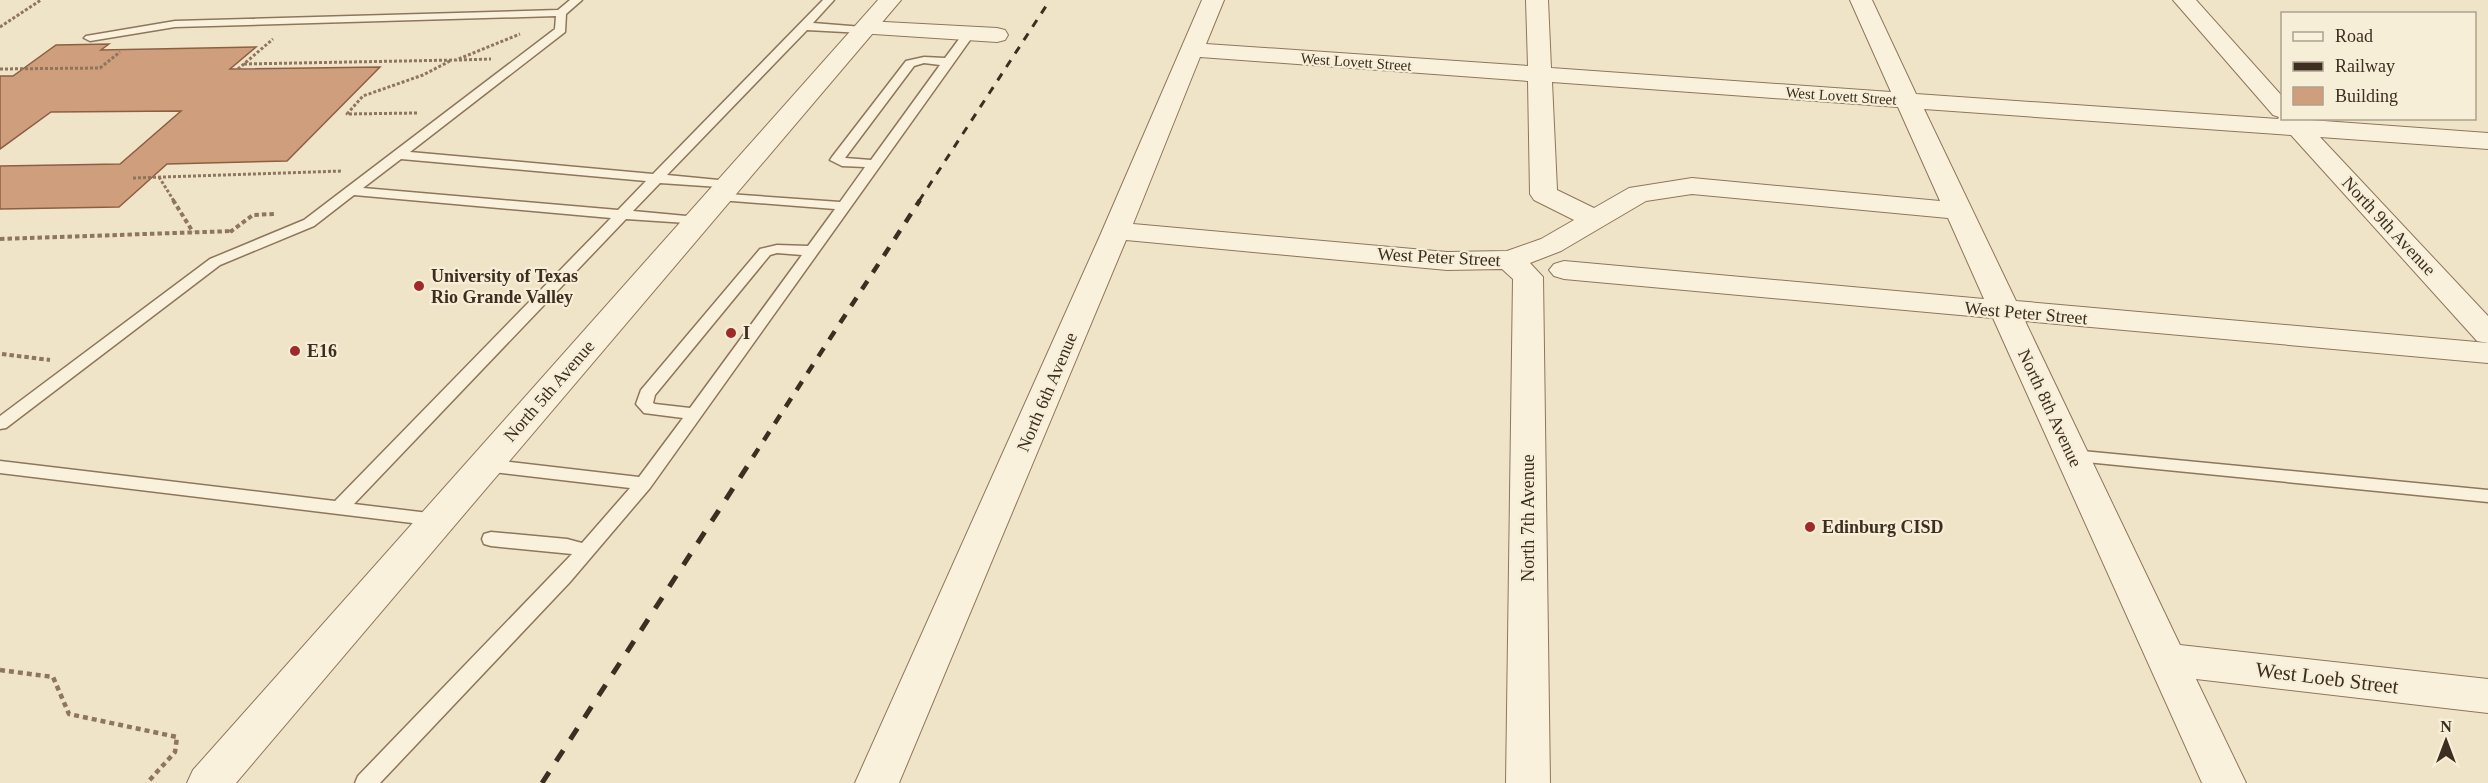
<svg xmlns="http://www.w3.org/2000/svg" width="2488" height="783" font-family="Georgia,serif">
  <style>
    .building { fill: #cf9f7d; stroke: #8d5f41; stroke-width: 1.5 }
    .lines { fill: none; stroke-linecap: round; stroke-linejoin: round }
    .service-casing { stroke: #8d765c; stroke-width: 3 }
    .minor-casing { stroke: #8d765c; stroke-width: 2 }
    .tertiary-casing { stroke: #8d765c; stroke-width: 2 }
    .path-far2 { stroke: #8d765c; stroke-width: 3; stroke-dasharray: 3 2; stroke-linecap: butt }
    .path-far1 { stroke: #8d765c; stroke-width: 4; stroke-dasharray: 4.5 3; stroke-linecap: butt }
    .path { stroke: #8d765c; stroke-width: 4.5; stroke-dasharray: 5 4; stroke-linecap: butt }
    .service { fill: #faf1dc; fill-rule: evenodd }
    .minor { fill: #faf1dc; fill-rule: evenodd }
    .tertiary { fill: #faf1dc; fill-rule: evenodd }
    .rail-far2 { stroke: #3d2e20; stroke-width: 3; stroke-dasharray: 8 8; stroke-linecap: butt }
    .rail-far1 { stroke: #3d2e20; stroke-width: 4.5; stroke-dasharray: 10 10; stroke-linecap: butt }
    .rail { stroke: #3d2e20; stroke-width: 5; stroke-dasharray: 13 13; stroke-linecap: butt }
    .poi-dot { fill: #9e2a2b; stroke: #f7eed8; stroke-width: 2 }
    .labels { text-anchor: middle; stroke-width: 4.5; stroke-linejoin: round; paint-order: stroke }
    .far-street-label { font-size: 15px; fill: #3d2e20; stroke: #f7eed8 }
    .street-label { font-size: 18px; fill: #3d2e20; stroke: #f7eed8 }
    .poi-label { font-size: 18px; font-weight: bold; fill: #3d2e20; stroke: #f7eed8; text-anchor: start }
    .near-street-label { font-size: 21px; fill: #3d2e20; stroke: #f7eed8 }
  </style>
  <rect width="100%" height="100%" fill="#f0e4c8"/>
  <path class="building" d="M109,44l-8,6 155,-3 -26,22 150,-2 -93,94 -120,3 -48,43 -119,2v-43l120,-2 61,-53 -130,1 -51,37v-73h13l43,-31z"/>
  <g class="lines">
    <g class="service-casing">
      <path id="service" d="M570,0h12l-16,14 -1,18 -155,120 243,22 170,-174h11l-21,23 50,4 6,3 -6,3 -56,-3 -140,145 62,6 5,1 2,3 -2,3 -74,-5 -27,28 64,6 5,1 2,3 -2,3 -76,-5 -272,285 83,10 7,1 2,5 -2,5 -7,1 -437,-53v-12l335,40 276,-283 -257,-23 -40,31 -94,39 -214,163 -6,1v-13l210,-157 94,-39 251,-191 1,-13 -381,11 -85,14 -6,-3 2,-2 89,-15 383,-11zM401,159l245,22 -28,29 -255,-22z
        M969,30l6,3 -22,31 -303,424 -80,94 -190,201h-25l3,-7 214,-222 -81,-8 -7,-2 -2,-5 2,-5 7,-2 76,7 15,4 48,-55 -145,-17 -6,-2 -3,-4 3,-4 6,-2 154,18 44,-59 -39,-5 -8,-9 5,-14 119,-141 17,-4 31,1 27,-37 -116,-9 -7,-4 2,-3 126,9 25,-35 -23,-1 -12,-6 2,-3 74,-96 18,-4 21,1 20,-27zM924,63l16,2 -69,95 -26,-2 69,-92zM777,253l25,2 -112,153 -35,-4 -2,-1 2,-8 115,-140z
        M2072,450l416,40v12l-422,-42 -3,-4 3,-4z"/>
    </g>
    <g class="minor-casing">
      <path id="minor" d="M1202,0h22l-18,44 322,22 -2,-66h22l3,68 340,24 -41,-92h22l44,94 362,25 1,-2 -6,-2 -100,-115h23l86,96v22l206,15v16l-168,-12 168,179v47l-463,-42 155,324 308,34v34l-292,-34 50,104h-44l-209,-465 -429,-39 -10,-3 -5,-6 5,-6 10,-3 420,38 -36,-81 -256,-24 -46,7 -85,50 -31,12 13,14 7,506h-44l7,-504 -11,-10 -55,1 -321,-30 -227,543h-44l244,-545zM1200,57l328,24 2,113 4,6 40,20 -33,19 -34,12 -60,1 -314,-28zM1552,82l346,25 42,94 -248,-23 -63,10 -35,20 -37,-18zM1924,109l367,26 186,206 11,2 -472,-42z
        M866,21l131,7 8,2 3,5 -3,5 -8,2 -139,-9 -3,-5 3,-5z"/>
    </g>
    <g class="tertiary-casing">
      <path id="tertiary" d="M878,0h23l-665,783h-49l6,-13z"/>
    </g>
    <path class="path-far2" d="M0,27l41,-27
      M459,60l32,-1
      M244,64l212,-4 64,-26
      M0,69l100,-1 20,-16
      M238,69l35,-30
      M417,113l-70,1 16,-18 60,-21 27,-14
      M159,177l15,24
      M133,178l209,-7"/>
    <path class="path-far1" d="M173,200l20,32
      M230,232l23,-17 21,-1
      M0,239l233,-8
      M2,354l48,6"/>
    <path class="path" d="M0,670l53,7 16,37 108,23 -2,15 -28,31"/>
    <use href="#service" class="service"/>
    <use href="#minor" class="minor"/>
    <use href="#tertiary" class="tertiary"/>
    <path class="rail-far2" d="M919,201l131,-201"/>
    <path class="rail-far1" d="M753,457l167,-257"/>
    <path class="rail" d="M542,783l212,-327"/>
  </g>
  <g class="poi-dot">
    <circle cx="419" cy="286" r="6"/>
    <circle cx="731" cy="333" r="6"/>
    <circle cx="295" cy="351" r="6"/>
    <circle cx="1810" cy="527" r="6"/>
  </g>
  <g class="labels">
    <g class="far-street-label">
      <text transform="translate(1356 62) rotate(4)" y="5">West Lovett Street</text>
      <text transform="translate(1841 96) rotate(4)" y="5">West Lovett Street</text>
    </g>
    <g class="street-label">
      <text transform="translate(2389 226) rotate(47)" y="6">North 9th Avenue</text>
      <text transform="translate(1439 257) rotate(3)" y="6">West Peter Street</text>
      <text transform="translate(2026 313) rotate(5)" y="6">West Peter Street</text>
      <text transform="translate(549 391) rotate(-49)" y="6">North 5th Avenue</text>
      <text transform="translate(1047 392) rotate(-67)" y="6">North 6th Avenue</text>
      <text transform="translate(2050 408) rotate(65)" y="6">North 8th Avenue</text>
      <text transform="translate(1528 518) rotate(-90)" y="6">North 7th Avenue</text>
    </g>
    <g class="poi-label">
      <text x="431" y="282">University of Texas<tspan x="431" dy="21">Rio Grande Valley</tspan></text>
      <text x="743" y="339">I</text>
      <text x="307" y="357">E16</text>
      <text x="1822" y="533">Edinburg CISD</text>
    </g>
    <g class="near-street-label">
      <text transform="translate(2327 678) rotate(7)" y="7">West Loeb Street</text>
    </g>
  </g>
  <rect x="2281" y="12" width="195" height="108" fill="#f7eed8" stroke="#ada18e" stroke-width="1.5"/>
  <rect x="2293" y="32" width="30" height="9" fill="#faf1dc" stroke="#ada18e" stroke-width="1.5"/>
  <text x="2335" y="42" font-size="18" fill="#3d2e20">Road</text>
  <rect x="2293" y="62" width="30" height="9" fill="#3d2e20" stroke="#ada18e" stroke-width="1.5"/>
  <text x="2335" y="72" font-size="18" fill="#3d2e20">Railway</text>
  <rect x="2293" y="87" width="30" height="18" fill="#cf9f7d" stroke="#ada18e" stroke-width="1.5"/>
  <text x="2335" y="102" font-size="18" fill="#3d2e20">Building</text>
  <g transform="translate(2446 741)" stroke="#f7eed8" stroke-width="4.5" paint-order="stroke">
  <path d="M0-4.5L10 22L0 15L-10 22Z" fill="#3d2e20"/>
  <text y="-9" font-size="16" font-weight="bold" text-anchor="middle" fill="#3d2e20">N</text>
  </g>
</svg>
